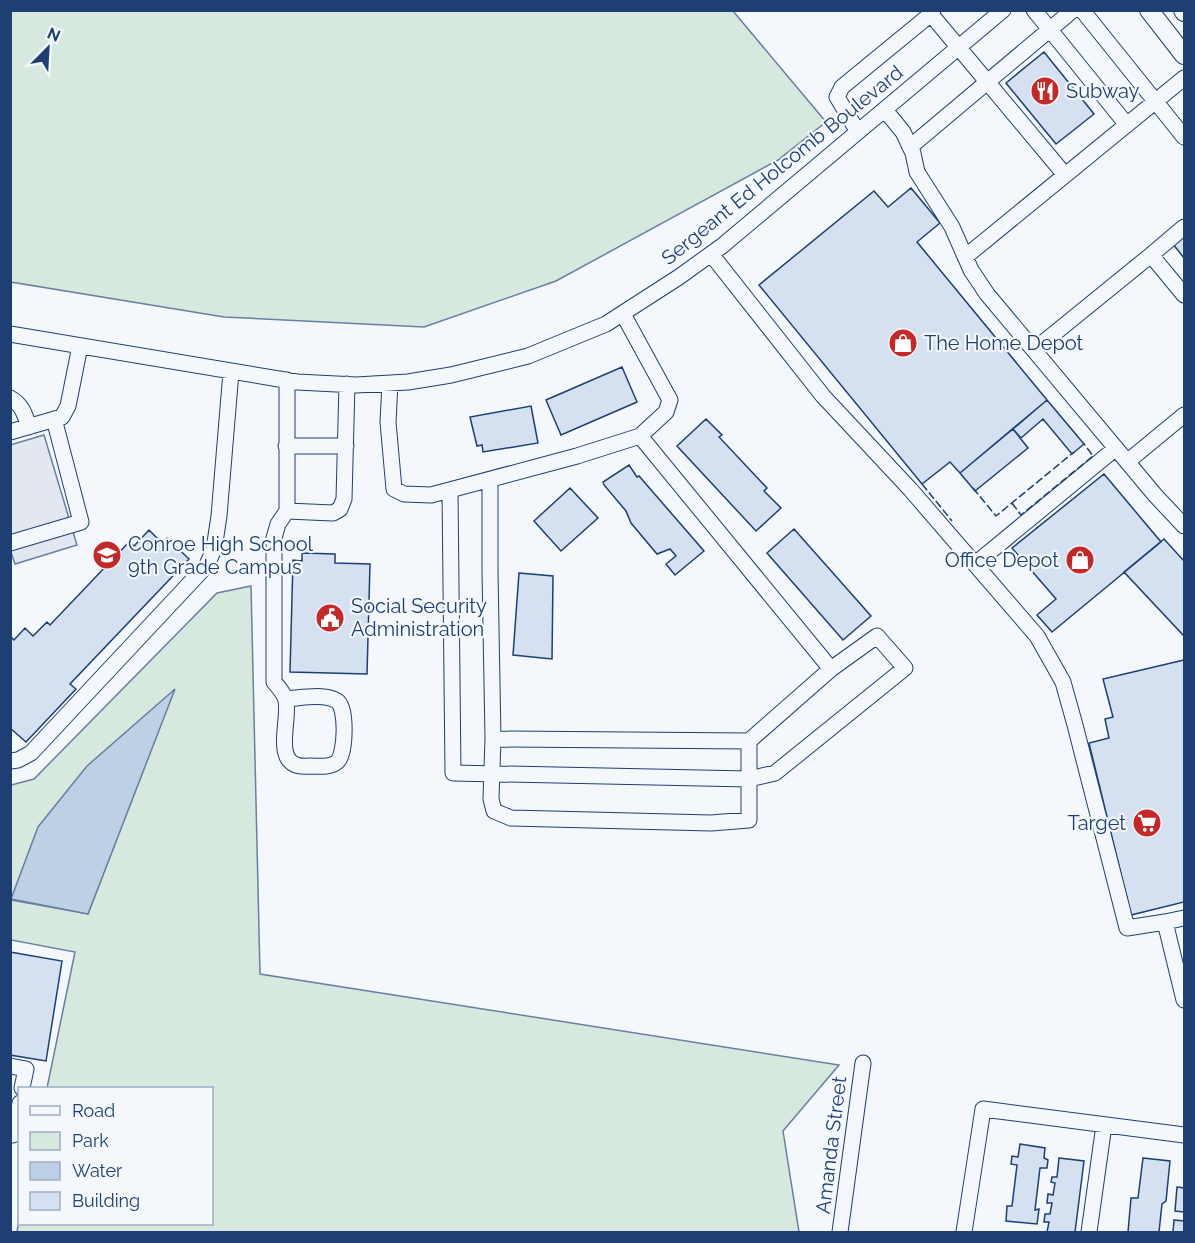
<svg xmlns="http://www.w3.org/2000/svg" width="1195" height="1243" font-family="Raleway,sans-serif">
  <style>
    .green { fill: #d7e8df; stroke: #687fa3; stroke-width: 1.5; fill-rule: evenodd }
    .parking { fill: #e3e8f0; stroke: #687fa3; stroke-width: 1.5 }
    .water { fill: #bed0e5; stroke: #687fa3; stroke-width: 1.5 }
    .building { fill: #d5e0f0; stroke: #1d3f73; stroke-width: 1.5 }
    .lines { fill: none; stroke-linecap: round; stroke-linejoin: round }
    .minor-casing { stroke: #1d3f73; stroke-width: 17 }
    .major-casing { stroke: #1d3f73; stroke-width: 20 }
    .minor { stroke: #f4f7fb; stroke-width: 15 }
    .major { stroke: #f4f7fb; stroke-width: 18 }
    .fence { stroke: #1d3f73; stroke-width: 1.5; stroke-dasharray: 8 3; stroke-linecap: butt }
    .labels { text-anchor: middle; stroke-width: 4.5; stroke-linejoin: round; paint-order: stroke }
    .poi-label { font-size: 20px; fill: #1d3f73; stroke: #f4f7fb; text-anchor: start }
    .street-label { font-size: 20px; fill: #1d3f73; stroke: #f4f7fb }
  </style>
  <rect width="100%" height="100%" fill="#f4f7fb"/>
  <path class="green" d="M10,11h723l93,111 -48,38 -222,121 -132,46 -200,-10 -213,-35z
    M251,586l9,388 579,91 -56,66 16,101h-782l2,-12 1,4h192v-136h-165l28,-136 -64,-12v-155l23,-6 183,-186zM174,690l-86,224 -77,-14z"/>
  <path class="parking" d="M44,435l33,110 -62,19 -5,-15v-104z"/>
  <path class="water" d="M175,689l-87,225 -77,-15 27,-72 49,-61z"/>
  <path class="building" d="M1044,52l50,62 -38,30 -50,-61z
    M911,188l29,35 -23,19 130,158 -87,73 -10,-11 -28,22 -163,-199 115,-94 14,16z
    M1184,235v23l-11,-14z
    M622,367l15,35 -76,33 -15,-35z
    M1047,400l37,44 -12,10 -29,-35 -22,19 -8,-9z
    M531,406l7,37 -55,9 -1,-7 -5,1 -7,-29z
    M706,419l16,16 -3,2 48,51 -3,3 17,17 -25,23 -79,-85z
    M1013,429l15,19 -53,43 -15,-18z
    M629,465l8,12 2,-1 65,75 -29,24 -9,-11 10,-8 -6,-7 -13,5 -26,-31 -5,-12 -22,-26 -1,-3z
    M1104,474l57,68 -109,90 -15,-17 19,-16 -44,-51z
    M570,488l28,30 -37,33 -27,-30z
    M794,529l77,87 -28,24 -76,-87z
    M149,530l13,13 5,-5 22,21 -119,125 6,5 -50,53 -16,-14v-92l4,4 11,-12 8,8 14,-14 3,3 79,-83 5,4z
    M1164,539l20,22v75l-60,-64z
    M302,553l33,1v9l35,1 -3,110 -77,-2 3,-112 9,1z
    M519,573l34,3 -1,83 -39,-4z
    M1184,660v242l-53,13 -42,-172 20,-5 -4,-19 8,-2 -10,-38z
    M10,952l52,9 -16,100 -36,-6z
    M1020,1144l25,4 -1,10 4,2 -1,8h-7l-5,42 4,-1 -2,15 -31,-3 1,-15h5l5,-41 -6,-1 1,-8 6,1z
    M1059,1158l25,3 -9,71h-28l2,-10h-5l1,-8h5l2,-11h-5l1,-9 5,1 2,-12 -4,-1 1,-5h5z
    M1143,1158l27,3 -4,40 -4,3 -3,28h-31l3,-34h7z
    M1177,1187l7,1v24l-9,-1z
    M1174,1220l10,1v11h-11z"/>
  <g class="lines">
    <g class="minor-casing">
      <path id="minor" d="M933,10l-2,4 3,4 131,157
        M1034,10l93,115
        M1082,10l102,127
        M885,110l18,22 10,21 4,19 35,55 19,43 16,24 168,201 29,31
        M858,132l-21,-35 5,-10 89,-73
        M910,147l163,-137
        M711,254l112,142 87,93 127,147 26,46 12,43 52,203 38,-6
        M1151,255l33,-28
        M965,257l219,-179
        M10,334l287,48 59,3 52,-3 43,-7 77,-19 78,-32 73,-47 43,-31 281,-236
        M1034,350l117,-95 33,40
        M287,380v131l46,2 7,-4 4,-10 3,-115
        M390,383l-2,39 6,67 10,5 27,1 146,-39 63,-20 26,-24 4,-12 -47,-86
        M10,398c12,6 15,17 19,29
        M10,432l52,-15 6,-11 12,-60
        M286,446h60
        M1127,462l57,-47
        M490,481v91l3,167 256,2 82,-72
        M450,491l3,282 296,6 26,-6 130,-105 -28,-32 -46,33 -191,-233
        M10,543l71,-21 -27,-103
        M975,564l141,-116
        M286,699c15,-1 38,-6 51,2 10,6 9,53 0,61 -7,6 -19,4 -27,4 -8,1 -16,0 -21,-6 -10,-13 0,-43 -3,-59 -1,-7 -8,-14 -12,-19v-144l4,-14 9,-13
        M493,739l-2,60 3,12 17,7 200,5 38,-3v-79
        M10,761l8,-1 13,-7 176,-188 7,-16 5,-33 12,-144
        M1184,918l-19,4 19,78
        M10,1066l16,3 -4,19
        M10,1135h3l7,-32
        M840,1232l23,-169
        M964,1232l19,-123 201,26
        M1089,1232l15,-107"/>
    </g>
    <g class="major-casing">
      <path id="major" d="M1149,10l35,45
        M1183,10l1,2"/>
    </g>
    <use href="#minor" class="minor"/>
    <use href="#major" class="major"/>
    <path class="fence" d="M922,484l30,37
      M973,488l23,28 78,-64
      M1012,503l9,12 72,-59 -9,-12"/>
  </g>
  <defs>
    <g id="restaurant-disc" transform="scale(1.5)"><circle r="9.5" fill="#c62828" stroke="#f4f7fb"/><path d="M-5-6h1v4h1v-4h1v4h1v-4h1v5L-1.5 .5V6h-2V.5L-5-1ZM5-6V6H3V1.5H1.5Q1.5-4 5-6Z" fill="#fff"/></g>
    <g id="shop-disc" transform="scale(1.5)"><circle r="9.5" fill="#c62828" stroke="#f4f7fb"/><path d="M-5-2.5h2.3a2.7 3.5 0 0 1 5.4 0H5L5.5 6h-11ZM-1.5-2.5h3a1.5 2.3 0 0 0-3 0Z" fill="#fff"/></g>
    <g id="school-disc" transform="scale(1.5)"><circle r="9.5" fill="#c62828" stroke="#f4f7fb"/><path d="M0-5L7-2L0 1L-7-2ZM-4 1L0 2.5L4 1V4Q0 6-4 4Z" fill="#fff"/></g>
    <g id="civic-disc" transform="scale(1.5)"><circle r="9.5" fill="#c62828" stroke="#f4f7fb"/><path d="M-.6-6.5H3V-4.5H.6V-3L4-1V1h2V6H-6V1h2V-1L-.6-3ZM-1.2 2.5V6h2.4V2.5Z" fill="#fff"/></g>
    <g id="supermarket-disc" transform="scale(1.5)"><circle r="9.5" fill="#c62828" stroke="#f4f7fb"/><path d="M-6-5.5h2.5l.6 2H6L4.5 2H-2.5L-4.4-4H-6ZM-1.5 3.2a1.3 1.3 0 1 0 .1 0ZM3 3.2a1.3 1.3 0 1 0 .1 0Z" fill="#fff"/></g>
  </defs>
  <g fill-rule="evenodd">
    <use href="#restaurant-disc" x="1045" y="91"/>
    <use href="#shop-disc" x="903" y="343"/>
    <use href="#school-disc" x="107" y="555"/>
    <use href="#shop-disc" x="1080" y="560"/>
    <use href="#civic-disc" x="330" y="618"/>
    <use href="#supermarket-disc" x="1147" y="823"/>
  </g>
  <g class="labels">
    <g class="poi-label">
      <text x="1066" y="98">Subway</text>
      <text x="924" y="350">The Home Depot</text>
      <text x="128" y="551">Conroe High School<tspan x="128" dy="23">9th Grade Campus</tspan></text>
      <text x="1059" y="567" text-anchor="end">Office Depot</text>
      <text x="351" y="613">Social Security<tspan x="351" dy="23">Administration</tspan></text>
      <text x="1126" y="830" text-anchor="end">Target</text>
    </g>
    <g class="street-label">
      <text transform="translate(782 165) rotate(-39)" y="7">Sergeant Ed Holcomb Boulevard</text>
      <text transform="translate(831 1145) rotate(-83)" y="7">Amanda Street</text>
    </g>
  </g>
  <rect width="1195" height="1243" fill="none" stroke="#1d3f73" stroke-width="24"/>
  <rect x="18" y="1087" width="195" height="138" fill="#f4f7fb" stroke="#9eadc5" stroke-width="1.5"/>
  <rect x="30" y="1106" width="30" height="9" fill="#f4f7fb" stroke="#9eadc5" stroke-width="1.5"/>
  <text x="72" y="1117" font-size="18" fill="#1d3f73">Road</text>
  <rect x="30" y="1132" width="30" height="18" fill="#d7e8df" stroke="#9eadc5" stroke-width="1.5"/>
  <text x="72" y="1147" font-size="18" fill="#1d3f73">Park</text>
  <rect x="30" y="1162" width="30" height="18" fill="#bed0e5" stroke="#9eadc5" stroke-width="1.5"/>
  <text x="72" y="1177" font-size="18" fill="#1d3f73">Water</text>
  <rect x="30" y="1192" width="30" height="18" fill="#d5e0f0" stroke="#9eadc5" stroke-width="1.5"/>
  <text x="72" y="1207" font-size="18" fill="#1d3f73">Building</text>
  <g transform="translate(48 48) rotate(24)" stroke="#f4f7fb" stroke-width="4.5" paint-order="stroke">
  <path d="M0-4.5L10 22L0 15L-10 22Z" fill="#1d3f73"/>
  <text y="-9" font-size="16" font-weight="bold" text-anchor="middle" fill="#1d3f73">N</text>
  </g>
</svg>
